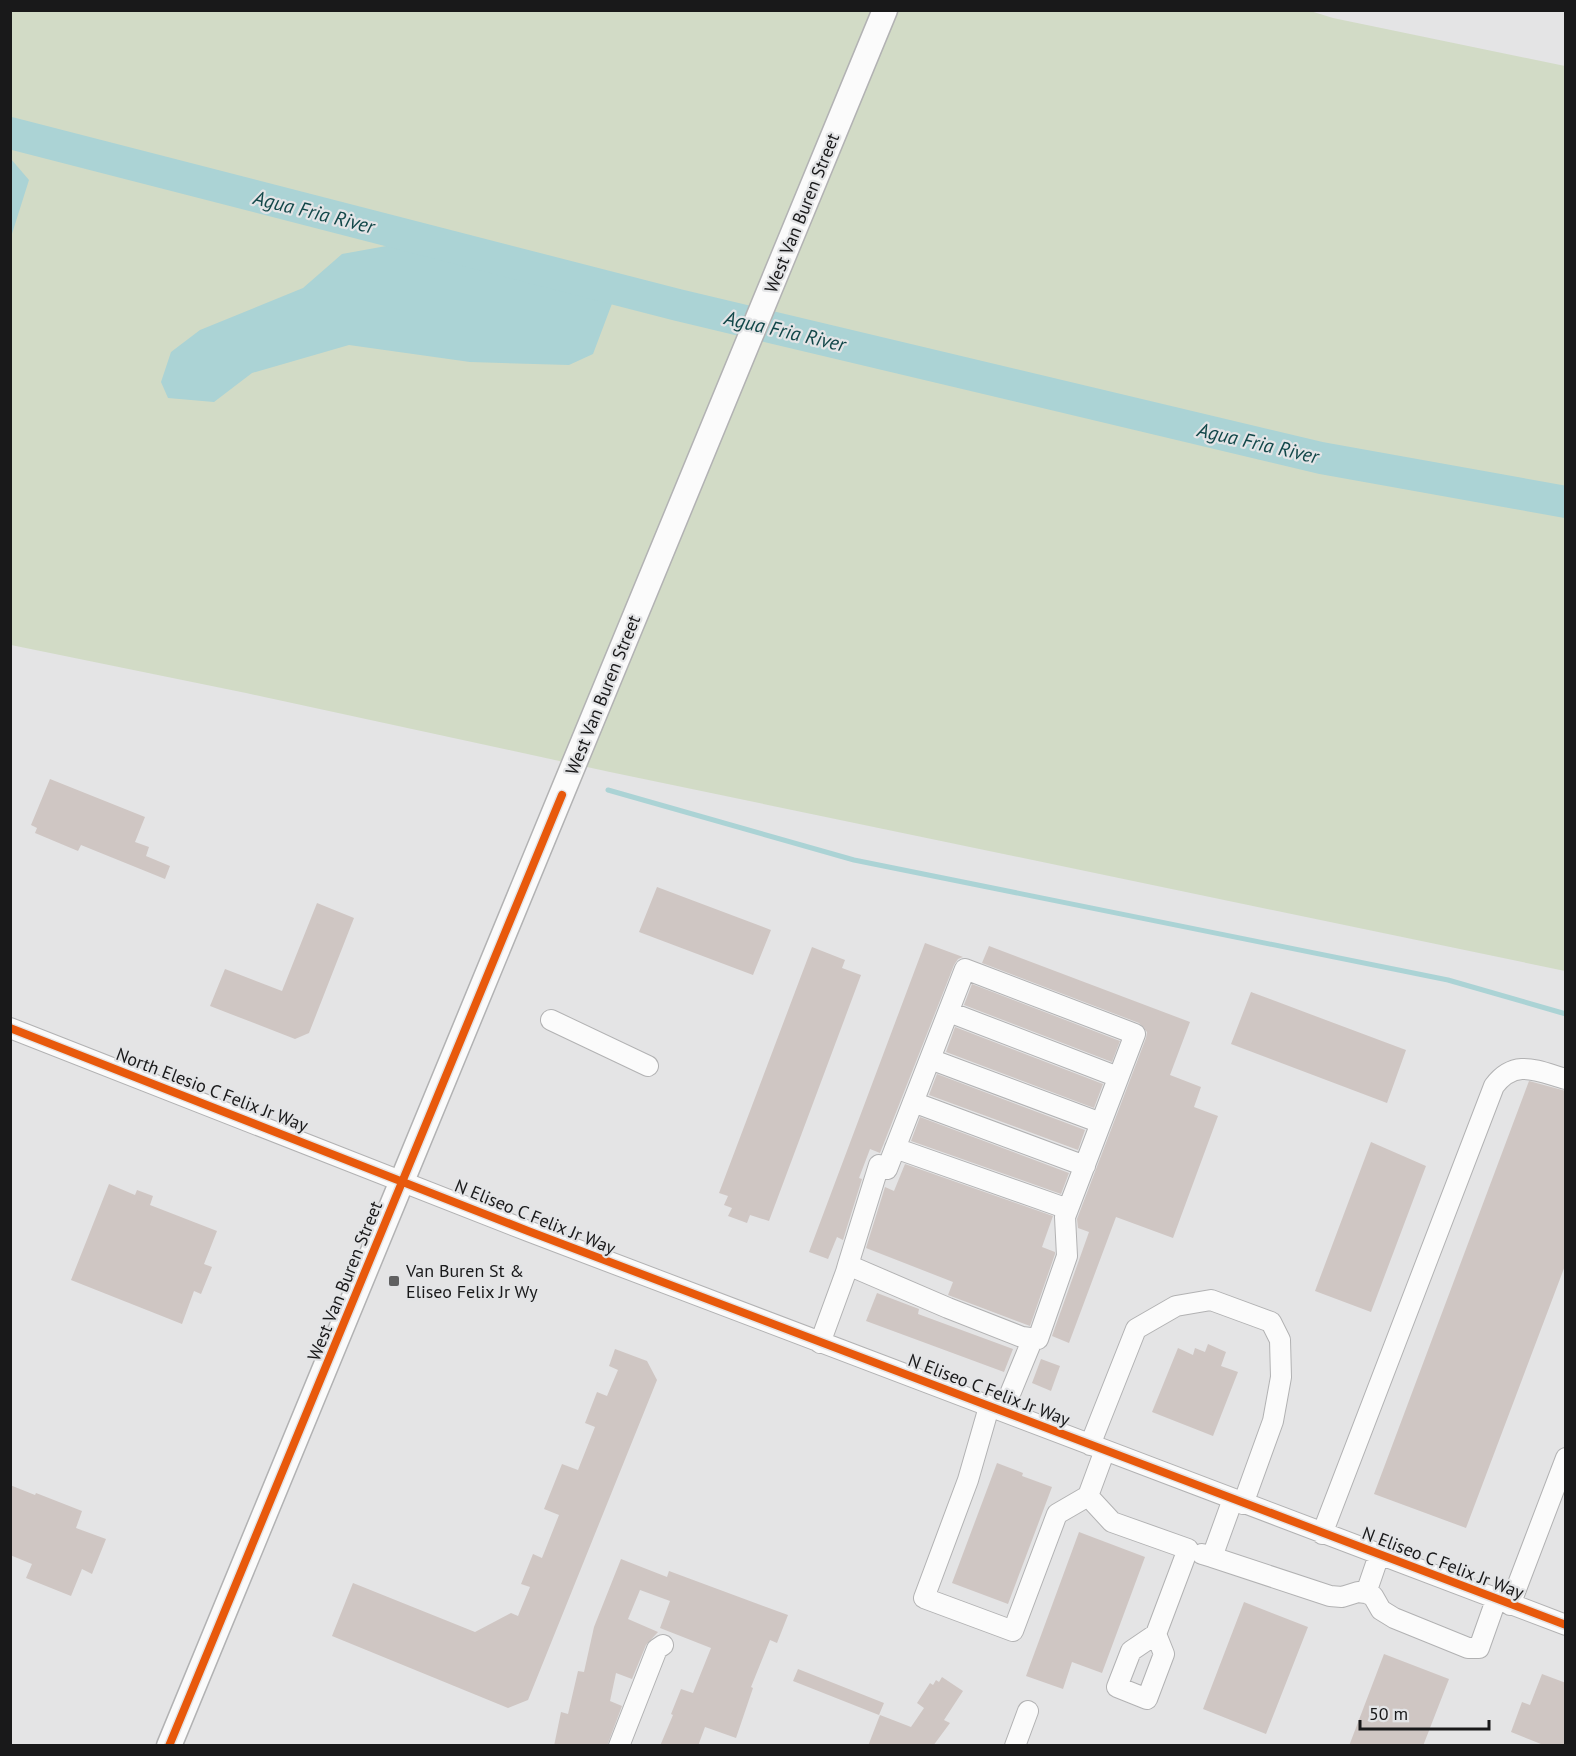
<svg xmlns="http://www.w3.org/2000/svg" width="1576" height="1756" font-family="'PT Sans',sans-serif">
  <style>
    .green { fill: #d2dbc6 }
    .water { fill: #abd3d5 }
    .lines { fill: none; stroke-linecap: round; stroke-linejoin: round }
    .stream { stroke: #abd3d5; stroke-width: 5 }
    .river { stroke: #abd3d5; stroke-width: 32 }
    .building { fill: #cfc6c3 }
    .minor-casing { stroke: #b2b2b3; stroke-width: 22 }
    .major-casing { stroke: #b2b2b3; stroke-width: 27 }
    .minor { stroke: #fbfbfb; stroke-width: 20 }
    .major { stroke: #fbfbfb; stroke-width: 24 }
    .cycleway-casing { stroke: #e3e4e6; stroke-width: 11 }
    .cycleway { stroke: #e8590c; stroke-width: 8 }
    .poi-dot { fill: #606061; stroke: #e3e4e6; stroke-width: 2 }
    .labels { text-anchor: middle; stroke-width: 4.5; stroke-linejoin: round; paint-order: stroke }
    .street-label { font-size: 18px; fill: #19191a; stroke: #e3e4e6 }
    .poi-label { font-size: 18px; fill: #19191a; stroke: #e3e4e6; text-anchor: start }
    .water-label { font-size: 20px; font-style: italic; fill: #124749; stroke: #e3e4e6 }
  </style>
  <rect width="100%" height="100%" fill="#e4e4e5"/>
  <path class="green" d="M1307,10l26,8 232,48v905l-955,-199 -364,-79 -235,-48 -1,-634z"/>
  <path class="water" d="M11,159l18,21 -18,57z
    M414,241h34l150,47 15,13 -20,53 -24,11 -99,-3 -121,-17 -97,28 -38,29 -46,-4 -7,-16 10,-30 29,-22 103,-42 39,-34z"/>
  <g class="lines">
    <path class="stream" d="M608,790l246,70 594,120 118,34"/>
    <path class="river" d="M10,133l668,172 643,153 245,44"/>
  </g>
  <path class="building" d="M50,779l95,38 -10,25 14,5 -3,9 24,10 -5,13 -84,-34 -3,6 -43,-18 2,-5 -6,-3z
    M657,887l114,43 -18,45 -114,-43z
    M317,903l37,15 -45,115 -14,6 -85,-33 15,-37 57,22z
    M925,943l38,14 -5,2 -4,6 -74,188 -10,-4 -11,29 3,1 -19,61 -6,-3 -9,22 -19,-7z
    M989,946l201,76 -20,53 31,12 -7,20 24,9 -45,122 -57,-21 -47,126 -17,-7 37,-104 -11,-4 -1,-9 69,-181 1,-6 -8,-9 -157,-60z
    M812,947l33,13 -3,8 19,7 -92,246 -19,-6 -3,8 -19,-7 4,-8 -8,-3 4,-9 -9,-3z
    M972,984l148,57 -8,21 -148,-57z
    M1251,992l155,58 -19,53 -156,-59z
    M955,1027l148,57 -9,24 -148,-56z
    M937,1074l148,56 -7,20 -149,-55z
    M1529,1081l37,10v172l-100,265 -92,-34z
    M920,1117l149,56 -8,21 -150,-53z
    M1371,1142l55,24 -55,146 -56,-21z
    M905,1164l148,52 -11,31 13,5v2l-25,72 -82,-31 5,-13 -87,-34 19,-61 9,4z
    M109,1184l26,11 2,-5 16,6 -3,9 67,26 -13,33 8,3 -11,27 -7,-3 -12,33 -111,-44z
    M877,1293l42,16 -1,5 95,35 -9,23 -138,-51z
    M1208,1344l18,8 -5,14 17,6 -25,64 -61,-24 26,-64 15,7 2,-7 10,4z
    M615,1349l32,12 10,19 -129,320 -20,8 -176,-72 21,-53 122,49 36,-19 7,3 12,-29 -9,-3 12,-30 9,4 17,-43 -15,-6 18,-45 16,6 17,-43 -10,-4 12,-31 10,4 11,-26 -9,-4z
    M1041,1359l19,7 -9,25 -19,-8z
    M997,1463l26,10 -1,3 30,11 -44,117 -56,-21z
    M10,1485l25,10 1,-2 46,18 -6,17 30,11 -14,35 -10,-5 -11,27 -45,-18 6,-14 -22,-9z
    M1079,1532l66,25 -43,116 -30,-11 -9,27 -37,-13z
    M621,1559l46,18 2,-6 119,44 -11,28 -7,-3 -19,47 2,1 -17,50 -31,-11 -7,19h-38l13,-31 -2,-1 10,-25 12,4 18,-45 -51,-20 10,-27 -30,-11 -12,29 30,13 -12,13 -14,34 -16,-6 -6,28 12,5 -15,40h-53l7,-34 7,2 10,-43 6,1 10,-45z
    M1244,1602l64,25 -42,107 -63,-25z
    M1384,1654l65,25 -26,67h-74z
    M798,1669l86,34 -5,12 -86,-34z
    M1542,1674l24,9v63h-20l-35,-14 11,-30 8,3z
    M942,1677l21,14 -19,29 6,3 -17,23h-65l12,-31 31,12 13,-19 -7,-5 13,-20 3,2 3,-5 3,2z"/>
  <g class="lines">
    <g class="minor-casing">
      <path id="minor" d="M949,1012l169,65
        M551,1020l97,46
        M10,1028l518,203 1038,394
        M930,1059l171,64
        M913,1102l172,64
        M895,1148l173,61
        M820,1343l26,-71 2,-7 31,-100 8,4 78,-200 170,65 -70,183 2,39 -29,83 -16,-2 -74,-29 -100,-43
        M989,1407l-21,73 -44,118 89,33 44,-117 31,-18 17,-46
        M1003,1411l30,-73
        M1090,1445l46,-116 40,-23 35,-6 60,22 9,18 1,37 -8,44 -30,83
        M1088,1496l24,26 76,27 -32,85 -25,17 -14,36 30,12 17,-45 -8,-20
        M1322,1534l172,-448c21,-28 43,-15 72,-7
        M1202,1554l10,3 21,-58
        M1212,1557l118,39 12,1 16,-5 8,1 7,3 8,14 13,8 74,30h11l17,-48
        M1366,1593l13,-38
        M1510,1605l56,-147
        M619,1746l38,-97 6,-4
        M1015,1746l13,-35"/>
    </g>
    <g class="major-casing">
      <path id="major" d="M169,1746l716,-1736"/>
    </g>
    <use href="#minor" class="minor"/>
    <use href="#major" class="major"/>
    <g class="cycleway-casing">
      <path id="cycleway" d="M10,1028l518,203 1038,394
        M169,1746l393,-951"/>
    </g>
    <use href="#cycleway" class="cycleway"/>
  </g>
  <rect class="poi-dot" x="388" y="1275" width="12" height="12" rx="3"/>
  <g class="labels">
    <g class="street-label">
      <text transform="translate(802 213) rotate(-68)" y="6">West Van Buren Street</text>
      <text transform="translate(603 695) rotate(-68)" y="6">West Van Buren Street</text>
      <text transform="translate(212 1090) rotate(21)" y="6">North Elesio C Felix Jr Way</text>
      <text transform="translate(535 1217) rotate(22)" y="6">N Eliseo C Felix Jr Way</text>
      <text transform="translate(345 1281) rotate(-68)" y="6">West Van Buren Street</text>
      <text transform="translate(989 1390) rotate(21)" y="6">N Eliseo C Felix Jr Way</text>
      <text transform="translate(1443 1563) rotate(21)" y="6">N Eliseo C Felix Jr Way</text>
    </g>
    <g class="poi-label">
      <text x="406" y="1277">Van Buren St &amp;<tspan x="406" dy="21">Eliseo Felix Jr Wy</tspan></text>
    </g>
    <g class="water-label">
      <text transform="translate(314 212) rotate(14)" y="7">Agua Fria River</text>
      <text transform="translate(785 331) rotate(13)" y="7">Agua Fria River</text>
      <text transform="translate(1258 443) rotate(13)" y="7">Agua Fria River</text>
    </g>
  </g>
  <rect width="1576" height="1756" fill="none" stroke="#19191a" stroke-width="24"/>
  <path d="M1360 1720v9h129v-9" fill="none" stroke="#19191a" stroke-width="3"/>
  <text x="1369" y="1720" font-size="18" fill="#19191a" stroke="#e3e4e6" stroke-width="4.5" paint-order="stroke">50 m</text>
</svg>
